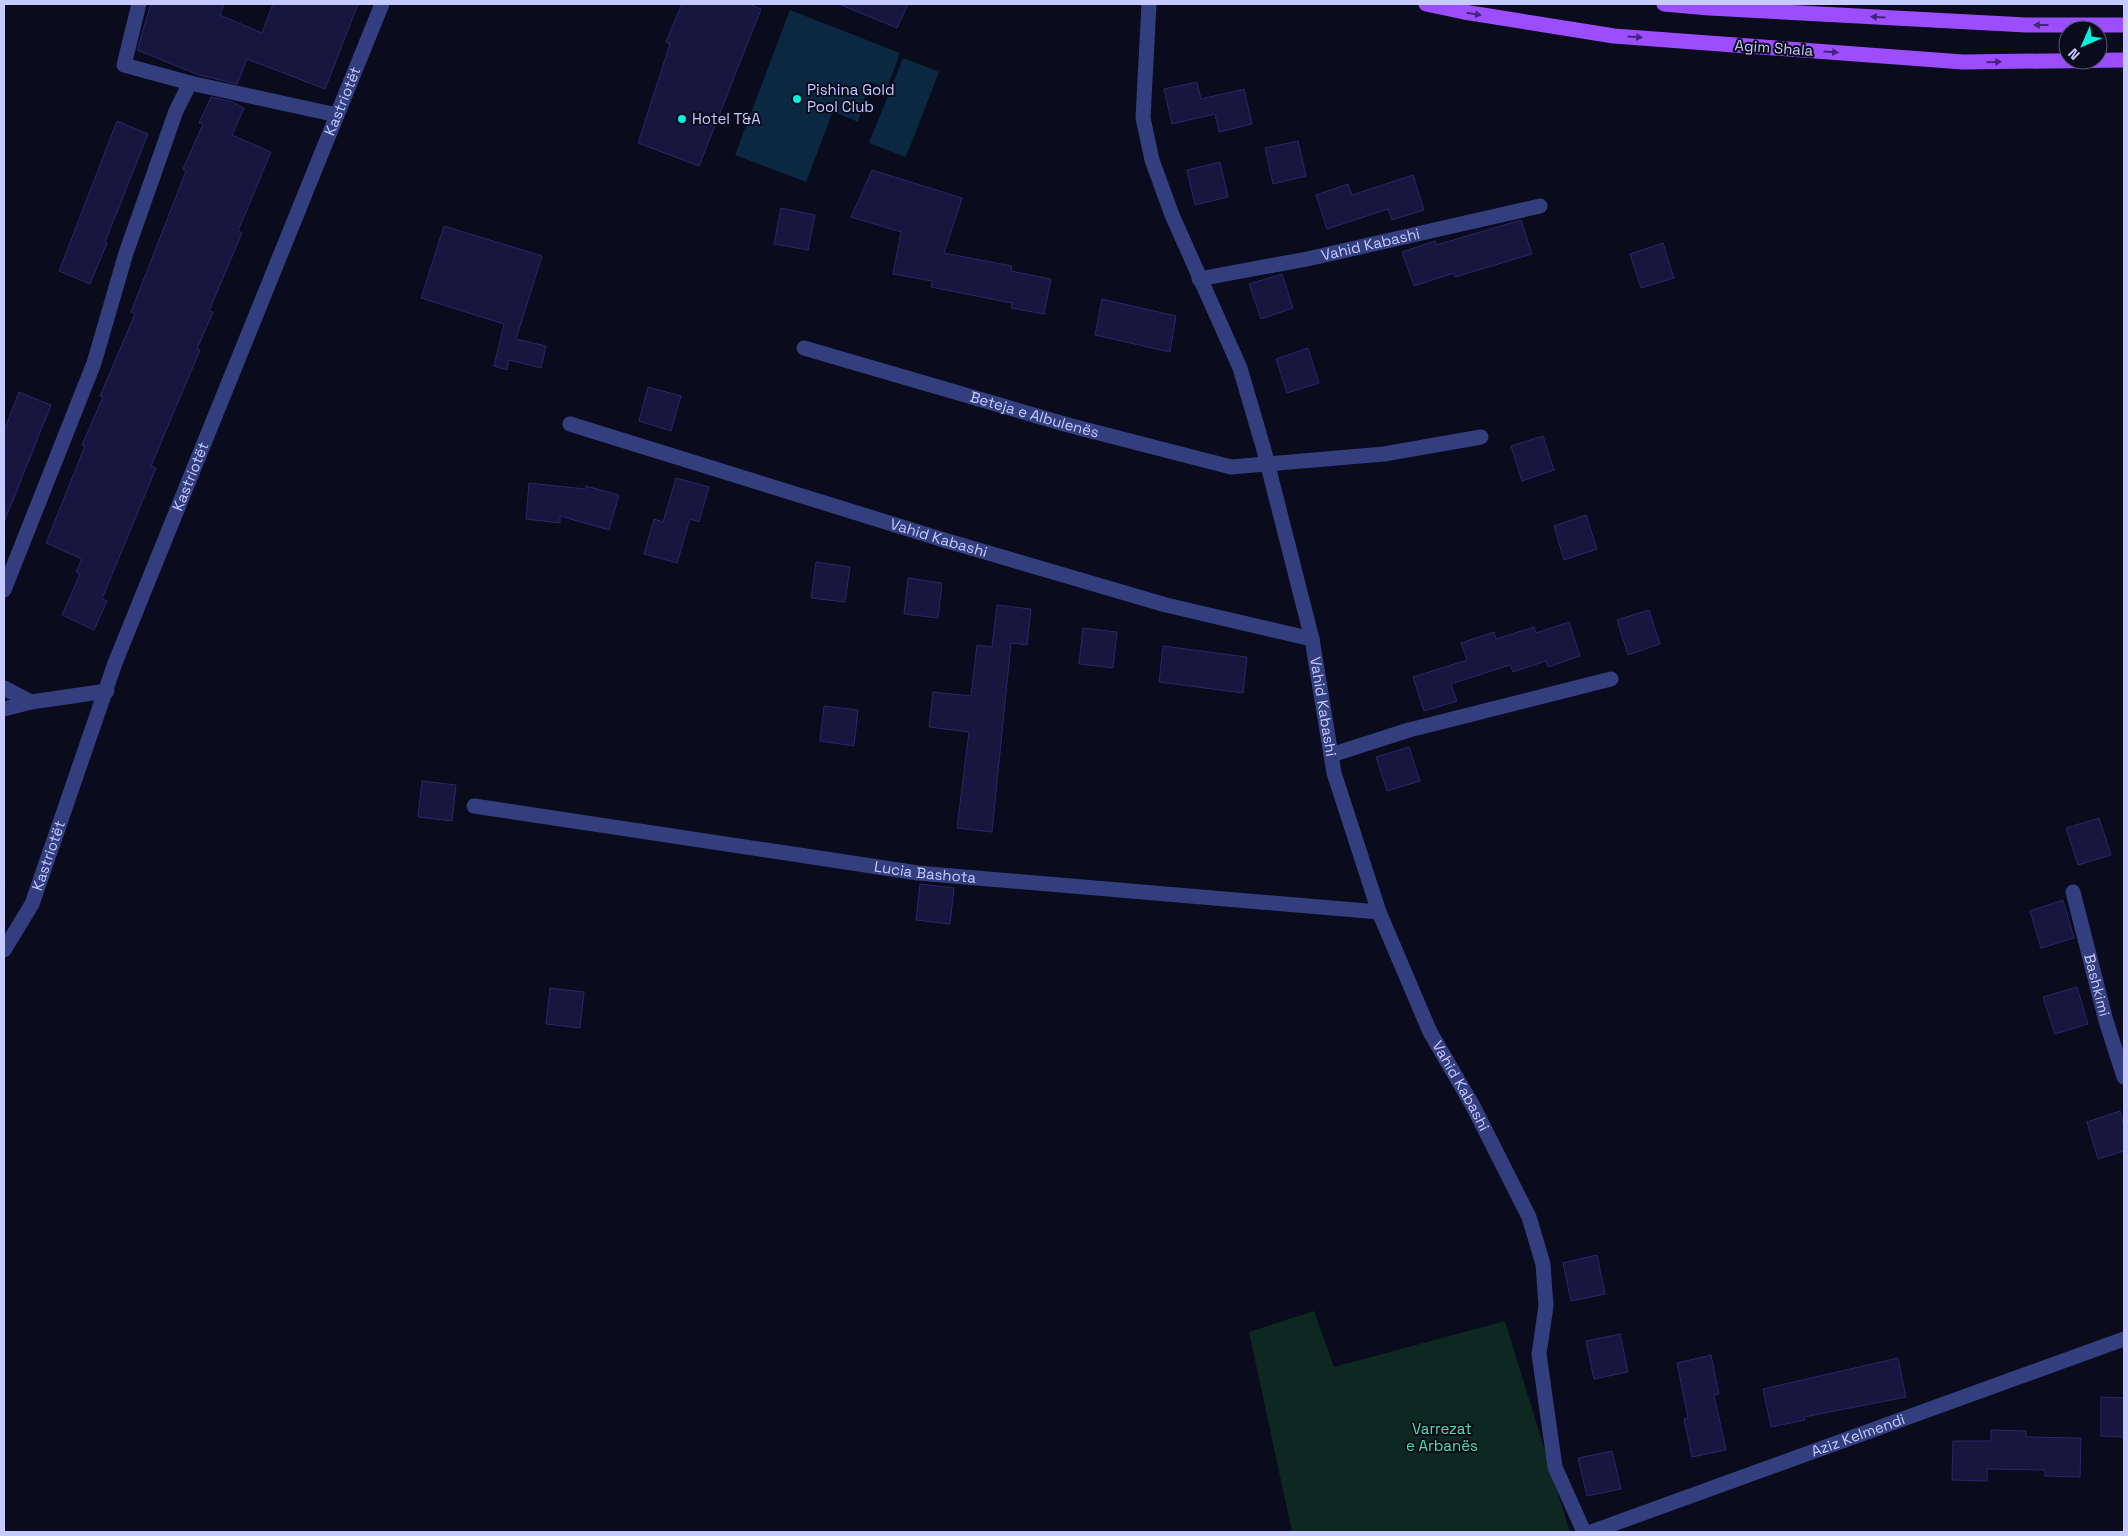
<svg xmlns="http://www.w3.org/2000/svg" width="2128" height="1536" font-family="'Space Grotesk',sans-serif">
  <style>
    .green { fill: #0d2721 }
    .water { fill: #0a2941 }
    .building { fill: #17163e; stroke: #28276b }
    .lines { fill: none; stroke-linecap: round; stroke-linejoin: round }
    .minor { stroke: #333e7e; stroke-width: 15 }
    .major { stroke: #9c4dff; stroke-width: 15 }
    .oneway { fill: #442577 }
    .poi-dot { fill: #00f1dd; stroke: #0a0b1c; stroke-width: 2 }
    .labels { text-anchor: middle; stroke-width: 4; stroke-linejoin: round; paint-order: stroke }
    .street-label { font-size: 15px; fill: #c6caff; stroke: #0a0b1c }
    .poi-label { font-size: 15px; fill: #c6caff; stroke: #0a0b1c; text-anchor: start }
    .park-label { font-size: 15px; fill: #4ee2a2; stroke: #0a0b1c }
  </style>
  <rect width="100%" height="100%" fill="#0a0b1c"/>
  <path class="green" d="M1314,1311l20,56 171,-46 65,211h-278l-43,-200z"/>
  <path class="water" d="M790,10l110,43 -13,35 -17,-6 -12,40 -25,-11 -27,71 -71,-27z
    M903,58l36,14 -33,85 -37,-14z"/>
  <path class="building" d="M151,4h73l-4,11 42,18 11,-29h85l-33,85 -78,-30 -10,25 -38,-9 -62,-25z
    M682,4h67l12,5 -62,157 -61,-23 32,-99 -4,-2z
    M839,4h69l-11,24z
    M1197,82l4,17 43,-10 8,35 -33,8 -4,-18 -43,10 -8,-35z
    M211,97l19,4 14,7 -12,27 39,17 -33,79 4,2 -33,78 4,1 -16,37 3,1 -49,116 5,2 -54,131 5,2 -13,29 -32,-15 18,-41 -4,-2 6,-13 -36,-16 39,-97 -3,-1 21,-48 -3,-1 35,-82 -4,-2 55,-141 -3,-2 20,-45 -4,-1z
    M117,121l31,13 -43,108 2,1 -17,41 -31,-13z
    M1298,141l8,35 -33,8 -8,-36z
    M1220,162l8,35 -33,8 -8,-35z
    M872,170l90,28 -18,55 68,13 -1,5 40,8 -7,35 -33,-6 1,-5 -81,-16 1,-6 -39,-7 8,-42 -50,-15z
    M1413,175l11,35 -32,10 -4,-11 -61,20 -11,-34 32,-11 4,11z
    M781,208l34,7 -7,35 -34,-6z
    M1521,220l11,34 -77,23 -1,-4 -40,13 -12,-34 33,-11 1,4z
    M444,226l98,30 -26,83 30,7 -5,22 -32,-8 -2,10 -13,-4 10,-42 -83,-26z
    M1663,243l11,35 -33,10 -11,-34z
    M1282,274l11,34 -32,11 -12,-35z
    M1102,299l74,17 -6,36 -75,-17z
    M1308,348l11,35 -32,10 -11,-34z
    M648,387l33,9 -10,35 -32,-10z
    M19,392l32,13 -46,115 -1,-89z
    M1543,436l11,34 -32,11 -11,-35z
    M676,478l33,9 -10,35 -9,-3 -13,44 -33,-9 10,-35 9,3z
    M529,483l56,6 1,-3 33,9 -10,35 -49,-14v7l-34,-4z
    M1586,515l11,34 -33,11 -10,-34z
    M816,562l34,5 -5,35 -34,-4z
    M908,578l34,5 -4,35 -34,-4z
    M997,605l34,4 -4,36 -16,-2 -19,189 -35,-4 12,-96 -40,-5 4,-35 38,4 6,-51 15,2z
    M1649,610l11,34 -32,11 -11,-35z
    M1569,622l11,34 -32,11 -2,-6 -33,11 -3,-7 -59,19 6,17 -33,10 -11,-34 54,-17 -6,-17 33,-11 2,7 38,-12 2,6z
    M1083,628l34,4 -4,36 -34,-4z
    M1163,646l84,11 -4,36 -84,-11z
    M824,706l34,4 -4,36 -34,-5z
    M1409,747l11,34 -33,10 -11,-34z
    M422,781l34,4 -4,36 -34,-4z
    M2099,818l12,37 -33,10 -12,-37z
    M920,884l34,4 -4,36 -34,-4z
    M2063,900l11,38 -33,10 -11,-37z
    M2077,987l11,37 -33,10 -12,-37z
    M550,988l34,4 -4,36 -34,-4z
    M2120,1111l4,15v25l-26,8 -11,-37z
    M1597,1255l8,39 -34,7 -8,-38z
    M1620,1334l8,38 -34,7 -8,-38z
    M1711,1355l8,39 -5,1 12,55 -34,7 -8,-38 4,-1 -11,-55z
    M1898,1358l8,39 -102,20 1,3 -34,7 -8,-38z
    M2101,1397l23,1v39l-23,-1z
    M1991,1430l35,1v6l55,1 -1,39 -35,-1v-6l-58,-1v12l-35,-1 1,-39h38z
    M1612,1451l9,38 -34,7 -9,-38z"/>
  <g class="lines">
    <g class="minor">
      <path d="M139,4l-15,61 66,18 147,32"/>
      <path id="s1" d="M1149,4l-6,114 9,42 20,55 68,153 24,82 48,189 22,134 45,139 51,120 43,74 56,111 14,47 3,42 -7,48 16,113 29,65"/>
      <path id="s2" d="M1199,279l108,-20 233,-53"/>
      <path id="s3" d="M804,348l264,77 163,42 153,-13 97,-17"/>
      <path id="s4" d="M570,424l374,116 222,65 146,34"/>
      <path d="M4,590l90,-227 32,-110 50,-142 14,-28"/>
      <path d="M4,688l27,14 76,-11"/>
      <path d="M4,709l27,-7"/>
      <path d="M1331,755l78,-25 202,-51"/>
      <path id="s5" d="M474,806l444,67 461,39"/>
      <path id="s6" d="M2073,892l33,129 18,56"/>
      <path id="s7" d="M4,950l28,-46 83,-241 267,-659"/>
      <path id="s8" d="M1591,1532l533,-193"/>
    </g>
    <path class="major" d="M1426,4l38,8 150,24 349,26 161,-2
      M1664,4l45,4 317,17h98"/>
  </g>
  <defs><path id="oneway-solid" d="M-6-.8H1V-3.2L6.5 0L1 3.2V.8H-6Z" transform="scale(1.25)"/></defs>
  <g class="oneway">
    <use href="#oneway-solid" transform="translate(1474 14) rotate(9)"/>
    <use href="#oneway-solid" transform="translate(1878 17) rotate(-177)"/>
    <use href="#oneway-solid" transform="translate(2041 25) rotate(-180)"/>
    <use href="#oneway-solid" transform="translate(1635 37) rotate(4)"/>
    <use href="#oneway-solid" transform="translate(1831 52) rotate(4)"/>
    <use href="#oneway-solid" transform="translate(1994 62) rotate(-1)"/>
  </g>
  <g class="poi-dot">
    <circle cx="797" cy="99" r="5"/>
    <circle cx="682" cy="119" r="5"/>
  </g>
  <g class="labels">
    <g class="street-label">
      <text transform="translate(1774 48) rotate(4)" y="5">Agim Shala</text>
      <text dy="5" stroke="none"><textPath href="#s7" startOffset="915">Kastriotët</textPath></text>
      <text dy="5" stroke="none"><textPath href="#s2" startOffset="175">Vahid Kabashi</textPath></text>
      <text dy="5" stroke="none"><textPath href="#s3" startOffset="240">Beteja e Albulenës</textPath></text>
      <text dy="5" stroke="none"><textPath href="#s7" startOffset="510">Kastriotët</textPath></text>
      <text dy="5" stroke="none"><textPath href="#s4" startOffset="386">Vahid Kabashi</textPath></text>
      <text dy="5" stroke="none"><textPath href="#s1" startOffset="732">Vahid Kabashi</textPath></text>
      <text dy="5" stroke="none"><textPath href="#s7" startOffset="105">Kastriotët</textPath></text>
      <text dy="5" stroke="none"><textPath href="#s5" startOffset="456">Lucia Bashota</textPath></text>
      <text dy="5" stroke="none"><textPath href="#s6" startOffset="96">Bashkimi</textPath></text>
      <text dy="5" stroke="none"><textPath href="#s1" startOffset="1138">Vahid Kabashi</textPath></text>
      <text dy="5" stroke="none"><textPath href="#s8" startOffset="284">Aziz Kelmendi</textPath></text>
    </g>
    <g class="poi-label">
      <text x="807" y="95">Pishina Gold<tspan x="807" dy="17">Pool Club</tspan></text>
      <text x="692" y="124">Hotel T&amp;A</text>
    </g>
    <g class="park-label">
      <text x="1442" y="1434">Varrezat<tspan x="1442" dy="17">e Arbanës</tspan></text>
    </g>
  </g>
  <rect width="2128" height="1536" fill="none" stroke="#c6caff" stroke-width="10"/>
  <g transform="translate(2083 45) rotate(225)"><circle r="24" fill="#0a0b1c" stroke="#555777"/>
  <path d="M0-4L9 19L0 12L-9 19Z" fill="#00f1dd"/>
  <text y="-8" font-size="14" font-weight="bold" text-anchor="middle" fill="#c6caff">N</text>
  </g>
</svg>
